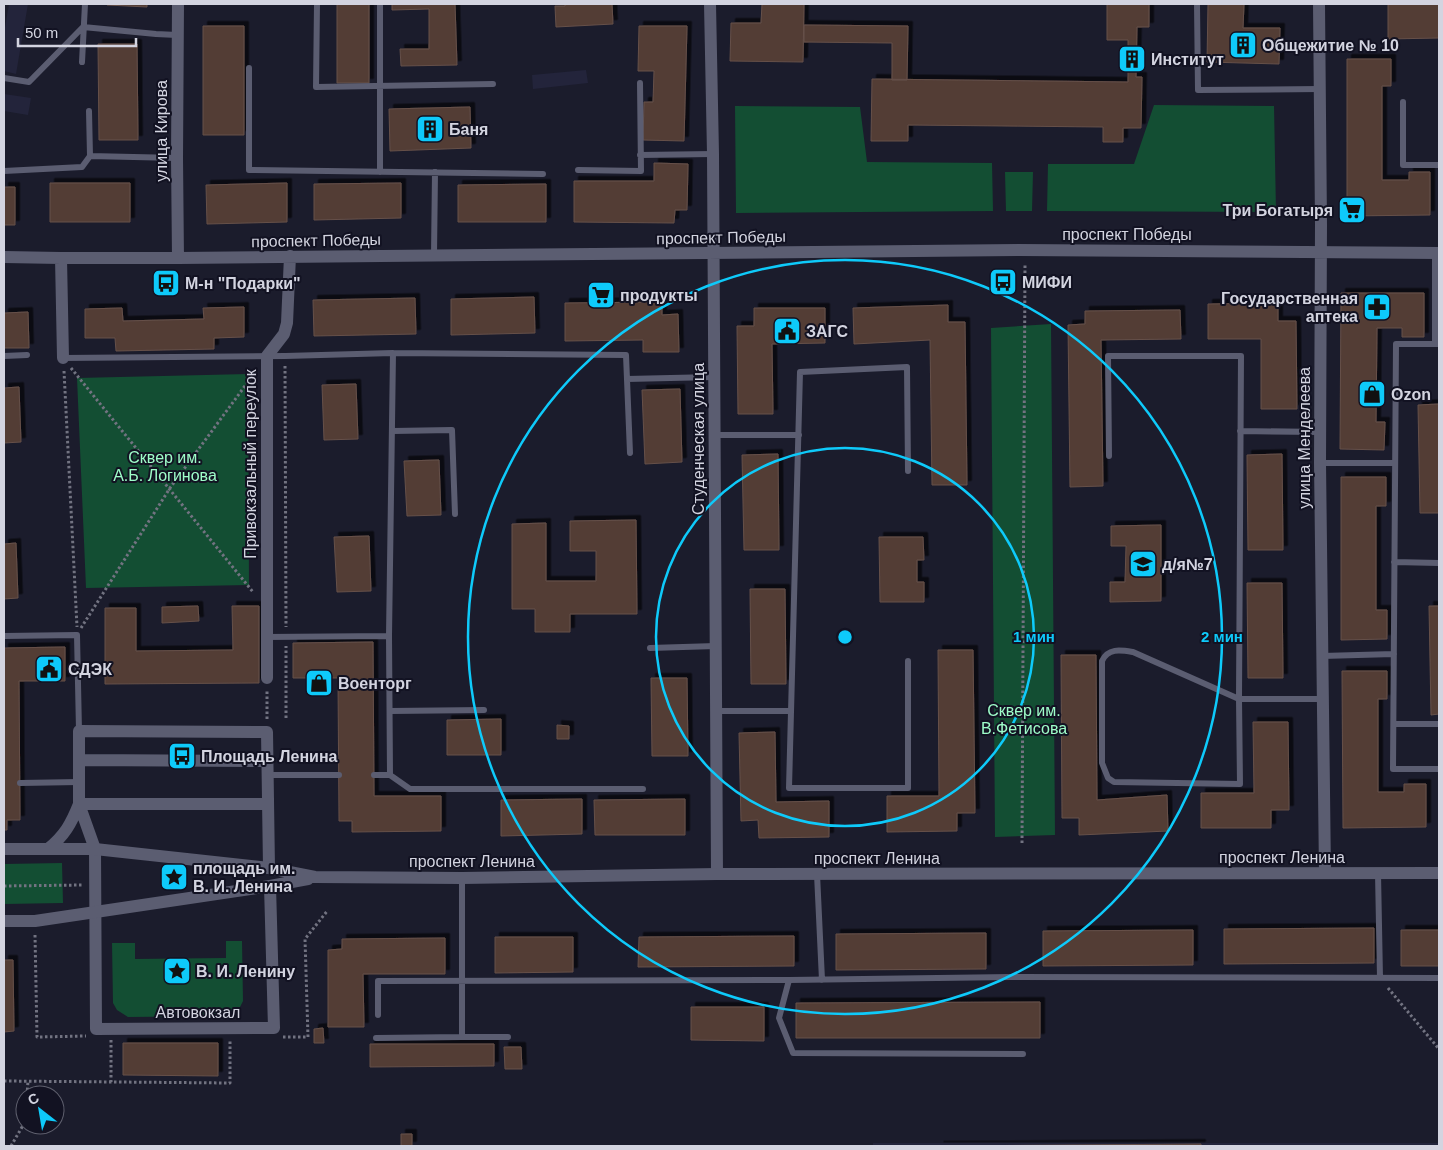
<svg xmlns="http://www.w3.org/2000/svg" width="1443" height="1150" font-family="Arial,sans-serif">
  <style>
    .built { fill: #23243b }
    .green { fill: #134e33 }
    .building { fill: #523d36; stroke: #665049; filter: url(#shadow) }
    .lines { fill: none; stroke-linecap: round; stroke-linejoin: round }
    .path { stroke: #727381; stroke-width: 3; stroke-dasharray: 2.5 2.5; stroke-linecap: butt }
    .service { stroke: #5b5d71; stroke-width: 6 }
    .minor { stroke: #5b5d71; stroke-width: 12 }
    .tertiary { stroke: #5b5d71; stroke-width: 12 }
    .ring { fill: none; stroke: #0ecafa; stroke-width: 2.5 }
    .labels { text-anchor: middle; stroke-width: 4; stroke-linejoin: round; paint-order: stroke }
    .poi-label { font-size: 16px; font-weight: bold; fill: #d3d4e0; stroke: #121222; text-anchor: start }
    .street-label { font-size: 16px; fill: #d3d4e0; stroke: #121222 }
    .park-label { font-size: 16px; fill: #9efdc9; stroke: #121222 }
    .centre { fill: #0ecafa; stroke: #121222; stroke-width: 2.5 }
    .ring-label { font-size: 15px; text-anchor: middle; font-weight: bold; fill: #0ecafa; stroke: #121222; stroke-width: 4; stroke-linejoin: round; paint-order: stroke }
  </style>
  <defs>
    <filter id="shadow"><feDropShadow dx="4.5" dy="-4.5" stdDeviation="0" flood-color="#0009"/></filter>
  </defs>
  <rect width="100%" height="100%" fill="#1b1c2c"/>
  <path class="built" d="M9,4h19l-12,70 -12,-3v-38z
    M586,70l2,13 -55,6 -1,-14z
    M4,94l27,4 -3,17 -24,-4z
    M873,1143h566v3h-566z"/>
  <path class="green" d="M1154,105l120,1 2,106 -229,-1 1,-47h86z
    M735,106l125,1 7,55 125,1 1,48 -257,2z
    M1005,172h28l-1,39h-26z
    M1051,324l4,511 -60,2 -4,-509z
    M248,374l1,211 -163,3 -9,-210z
    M62,863l1,40 -59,1v-40z
    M226,941h16l1,60 -6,12 -8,3 -101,1 -11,-7 -4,-7 -1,-60h23v16l91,-1z"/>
  <path class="building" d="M107,4h40v3l-40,-2z
    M337,4h32v79h-32z
    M392,4h63l2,61 -56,1 -1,-17h29v-40l-37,1z
    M565,4h47l1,20 -57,3 -1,-21h10z
    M762,4h42l-1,58 -73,-1 1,-38h30z
    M1107,4h42v23h-12l-1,50h6l-1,51h-18v14h-20v-15l-195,-2v16h-37l1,-62 256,3v-42h-21z
    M1208,4h36l-1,24h37l-1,36 -72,-2z
    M1388,4h51v34l-51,1z
    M804,25l104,1 -1,54h-15v-37l-88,-1z
    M203,26h41v109h-41z
    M639,26h48l-3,115 -41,-1 1,-38h9l1,-31h-16z
    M98,44h39l1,96h-39z
    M1347,59h44v27h-9v94h27v-8h21v43l-83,1z
    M470,107l1,41 -81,3 -1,-42z
    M654,163l34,1 -1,46h-12l-1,13 -100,-1v-41h80z
    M50,183h80v39h-80z
    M287,183v39l-80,2 -1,-39z
    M401,183v35l-87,2v-36z
    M546,184v38h-88v-37z
    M4,187h11v38h-11z
    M1341,293h83v44h-22v-9h-25l-1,94h9l-1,28 -44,-1z
    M534,297l1,36 -84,2v-36z
    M415,298l1,36 -102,2 -1,-36z
    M662,302v13l16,-1 1,38h-36v-12l-78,1v-38z
    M1278,303v18h18l1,88h-36v-70h-53v-35z
    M948,305v17h17l2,163h-35l-2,-145 -76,4 -1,-36z
    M244,307v30l-30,1v11l-98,2 -1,-13h-30v-29l37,-1 1,13 81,-2 -1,-11z
    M754,308h71v35l-53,1 1,70h-35l-1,-88h17z
    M1180,310l1,29 -80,1 2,146 -33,1 -2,-162 17,-1v-13z
    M28,312l1,36h-25v-35z
    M356,384l2,55 -34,1 -2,-55z
    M19,387l2,55 -17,1v-55z
    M680,389l2,73 -37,2 -3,-74z
    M1439,404v109h-19l-2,-108z
    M778,454l1,96h-35l-2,-95z
    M1282,454l1,96h-35l-1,-95z
    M439,460l2,55 -34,1 -3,-55z
    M1341,477h45v29h-10v104h11v29l-46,1z
    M636,520l1,94h-67v18h-35v-23h-23v-85l34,-1v58h50v-30h-26v-30z
    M1161,525v76l-51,1v-20h15l1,-36h-15v-20z
    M369,536l2,55 -34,1 -3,-55z
    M879,537h44l1,23h-7v22h7v20h-44z
    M16,543l2,55 -14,1v-55z
    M1247,583h35l1,95h-35z
    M750,589h35l1,95h-35z
    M198,606l1,15 -37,2v-16z
    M232,606h27v77l-154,1v-76h31v43l97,-1z
    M1429,606h10v108l-8,1z
    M373,642l1,154h67v35l-89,1v-11h-13l-1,-143h-45v-35z
    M65,647v34h-46l1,139h-13v10h-3v-182z
    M938,650h35l2,163h-18v18l-70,1v-36h52z
    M1061,655h35l1,145 70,-5 1,36 -89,4v-17h-17z
    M1342,671h45v28h-9v93h26v-8h22v43l-83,1z
    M651,678h36l1,78h-36z
    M501,719v36h-54v-35z
    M1253,722h35l1,88h-18v18h-70v-35h53z
    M557,725l12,1v13h-12z
    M775,732l1,70 53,-1v36l-70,1 -1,-18 -17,1 -2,-88z
    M582,799v35l-81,2v-36z
    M685,799v36h-90l-1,-35z
    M1374,928v35l-150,1v-35z
    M1193,930v35l-150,1v-35z
    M1401,930h38v36h-38z
    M986,933v36l-150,1v-36z
    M794,936v30l-156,1 1,-30z
    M495,937h78v35l-78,1z
    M445,938v36h-82l1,53h-36v-77l14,-1v-10z
    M4,960h9l1,71 -10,1z
    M1040,1002v36h-244v-35z
    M691,1007h73v34l-73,-1z
    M323,1028l1,15h-10v-14z
    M123,1043h95v33l-95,-1z
    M370,1044h124v22l-124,1z
    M504,1047h17l1,22h-17z
    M401,1134h11v12h-11z
    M1201,1144v2h-262z"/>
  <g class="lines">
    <path class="path" d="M285,366l1,261
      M71,368l182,224
      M64,371l13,256
      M81,628l89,-140 83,-113
      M286,718v-72
      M267,719v-29
      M1022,843l3,-578
      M4,886l79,-1
      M35,935l2,102 49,-1
      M1388,988l51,61
      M283,1037h25l-3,-98 23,-29
      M111,1040v42
      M4,1081l226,2v-43
      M27,1095l1,-14
      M11,1146l14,-24"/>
    <path class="service" d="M317,4l-1,83 177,-3
      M380,4v168
      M1197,4l1,86 122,-1
      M82,62l3,-58
      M249,68v102l294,4
      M4,78l25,4 54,-55 73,7 21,1
      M1403,102v63h36
      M89,111l1,45
      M640,155l73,-1
      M578,170l63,1 -1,-88
      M4,171l78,-4 8,-11 87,2
      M1435,253v91
      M434,255l1,-83
      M1439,344h-43l-3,425h46
      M393,353l-4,283 1,139 20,14h233
      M4,356l23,-1
      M63,358l222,-2 108,-3 233,2 4,98
      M627,379l87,-2
      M393,431l59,-1 3,84
      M1240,431l80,1
      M714,435h85
      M1109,456l-1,-100h133l-2,343 1,85 -126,-2 -6,-4 -6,-15v-102c6,-13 18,-11 31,-9l106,47h83
      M1320,463h75
      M1394,562l45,1
      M4,636l73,-1 2,96
      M266,637l123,-1
      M650,648l66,-2
      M1322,656l72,-2
      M908,661v127h-119l11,-416 107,-5 1,104
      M390,711l94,-1
      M716,711h75
      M1394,724h45
      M267,775h72
      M374,775h16
      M20,783l59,-1
      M1378,873l2,105
      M817,874l5,106
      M789,980l-10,38 14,35 230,1
      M378,1015v-34l411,-1 222,-3 428,1
      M462,1037h46
      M376,1038l86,-1v-159"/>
    <path class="minor" d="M710,4l3,150 4,720
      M1319,4l2,221 -1,238 5,410
      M4,257l57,1h117l841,-8 420,3
      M61,258l2,100
      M178,258l-1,-100 1,-154
      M267,678v-322l17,-22 3,-11 3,-67
      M79,760l188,1
      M79,804h188
      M48,849c17,-14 23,-25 31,-45
      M269,868l-2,-136 -188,-1v73l16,45 1,180 178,-1 -4,-142"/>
    <path class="tertiary" d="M4,849h91l174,19 46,9 147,1 255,-4 722,-1
      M4,921h31l235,-35 38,-7"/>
  </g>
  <g class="ring">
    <circle cx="845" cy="637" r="189"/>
    <circle cx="845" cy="637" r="377"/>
  </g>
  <defs>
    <g id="building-square" transform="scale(1.4375)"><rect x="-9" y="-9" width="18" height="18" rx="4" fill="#0ecafa" stroke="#121222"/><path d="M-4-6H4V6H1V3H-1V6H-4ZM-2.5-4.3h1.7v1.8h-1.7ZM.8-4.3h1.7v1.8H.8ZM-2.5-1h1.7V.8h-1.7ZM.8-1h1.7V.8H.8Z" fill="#111"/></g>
    <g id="supermarket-square" transform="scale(1.4375)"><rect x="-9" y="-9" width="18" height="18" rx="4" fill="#0ecafa" stroke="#121222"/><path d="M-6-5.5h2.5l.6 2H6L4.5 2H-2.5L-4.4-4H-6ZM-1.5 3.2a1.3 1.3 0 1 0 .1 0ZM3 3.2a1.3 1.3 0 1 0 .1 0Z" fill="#111"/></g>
    <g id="bus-square" transform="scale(1.4375)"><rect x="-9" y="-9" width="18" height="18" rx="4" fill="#0ecafa" stroke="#121222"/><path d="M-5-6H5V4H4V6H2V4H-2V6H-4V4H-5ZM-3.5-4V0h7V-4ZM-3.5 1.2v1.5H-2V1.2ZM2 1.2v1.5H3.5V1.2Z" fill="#111"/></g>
    <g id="pharmacy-square" transform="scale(1.4375)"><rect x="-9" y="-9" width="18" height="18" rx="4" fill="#0ecafa" stroke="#121222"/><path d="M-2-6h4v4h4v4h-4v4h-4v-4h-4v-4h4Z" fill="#111"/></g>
    <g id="civic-square" transform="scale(1.4375)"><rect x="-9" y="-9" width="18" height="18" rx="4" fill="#0ecafa" stroke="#121222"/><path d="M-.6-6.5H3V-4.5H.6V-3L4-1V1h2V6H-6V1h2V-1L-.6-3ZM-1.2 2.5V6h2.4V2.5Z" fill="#111"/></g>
    <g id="shop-square" transform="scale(1.4375)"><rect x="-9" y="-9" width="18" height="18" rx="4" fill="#0ecafa" stroke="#121222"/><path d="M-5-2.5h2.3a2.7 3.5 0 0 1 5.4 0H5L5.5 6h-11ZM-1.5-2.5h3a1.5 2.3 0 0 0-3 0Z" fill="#111"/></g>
    <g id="school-square" transform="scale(1.4375)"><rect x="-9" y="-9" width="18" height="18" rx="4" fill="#0ecafa" stroke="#121222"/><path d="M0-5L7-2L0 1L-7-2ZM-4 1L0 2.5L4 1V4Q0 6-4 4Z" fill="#111"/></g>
    <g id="sight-square" transform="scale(1.4375)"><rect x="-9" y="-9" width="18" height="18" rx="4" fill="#0ecafa" stroke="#121222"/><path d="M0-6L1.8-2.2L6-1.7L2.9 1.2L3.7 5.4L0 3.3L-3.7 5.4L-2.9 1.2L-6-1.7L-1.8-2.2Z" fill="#111"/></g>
  </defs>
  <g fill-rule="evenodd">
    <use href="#building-square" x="1243" y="45"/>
    <use href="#building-square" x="1132" y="59"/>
    <use href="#building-square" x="430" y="129"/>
    <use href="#supermarket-square" x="1352" y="210"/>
    <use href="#bus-square" x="1003" y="282"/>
    <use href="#bus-square" x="166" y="283"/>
    <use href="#supermarket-square" x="601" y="295"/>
    <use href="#pharmacy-square" x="1377" y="307"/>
    <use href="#civic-square" x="787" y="331"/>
    <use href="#shop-square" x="1372" y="394"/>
    <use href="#school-square" x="1143" y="564"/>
    <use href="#civic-square" x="49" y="669"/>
    <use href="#shop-square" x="319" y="683"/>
    <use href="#bus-square" x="182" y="756"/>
    <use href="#sight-square" x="174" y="877"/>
    <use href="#sight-square" x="177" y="971"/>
  </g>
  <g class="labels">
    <g class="poi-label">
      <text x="1262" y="51">Общежитие № 10</text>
      <text x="1151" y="65">Институт</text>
      <text x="449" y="135">Баня</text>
      <text x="1333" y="216" text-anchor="end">Три Богатыря</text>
      <text x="1022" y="288">МИФИ</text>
      <text x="185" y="289">М-н "Подарки"</text>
      <text x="620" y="301">продукты</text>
      <text x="1358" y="304" text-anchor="end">Государственная<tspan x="1358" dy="18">аптека</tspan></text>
      <text x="806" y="337">ЗАГС</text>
      <text x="1391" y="400">Ozon</text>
      <text x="1162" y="570">д/я№7</text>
      <text x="68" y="675">СДЭК</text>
      <text x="338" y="689">Военторг</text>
      <text x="201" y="762">Площадь Ленина</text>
      <text x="193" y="874">площадь им.<tspan x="193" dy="18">В. И. Ленина</tspan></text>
      <text x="196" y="977">В. И. Ленину</text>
    </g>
    <g class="street-label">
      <text transform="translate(161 131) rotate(-90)" y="6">улица Кирова</text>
      <text x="1127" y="240">проспект Победы</text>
      <text transform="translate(721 237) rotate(-1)" y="6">проспект Победы</text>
      <text transform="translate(316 240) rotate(-1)" y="6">проспект Победы</text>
      <text transform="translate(1304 438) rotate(-90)" y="6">улица Менделеева</text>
      <text transform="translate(698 439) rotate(-90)" y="6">Студенческая улица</text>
      <text transform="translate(250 464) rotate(-90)" y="6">Привокзальный переулок</text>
      <text x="1282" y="863">проспект Ленина</text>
      <text x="877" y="864">проспект Ленина</text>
      <text x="472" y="867">проспект Ленина</text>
      <text x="198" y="1018">Автовокзал</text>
    </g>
    <g class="park-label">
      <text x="165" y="463">Сквер им.<tspan x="165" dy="18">А.Б. Логинова</tspan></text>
      <text x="1024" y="716">Сквер им.<tspan x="1024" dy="18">В.Фетисова</tspan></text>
    </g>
  </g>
  <circle cx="845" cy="637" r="8" class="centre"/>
  <g class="ring-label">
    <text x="1034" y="642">1 мин</text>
    <text x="1222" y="642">2 мин</text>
  </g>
  <rect width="1443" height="1150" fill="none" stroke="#d3d4e0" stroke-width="10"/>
  <g transform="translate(40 1110) rotate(329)"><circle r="24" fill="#121222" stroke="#5f606e"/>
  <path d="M0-4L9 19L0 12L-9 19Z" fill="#0ecafa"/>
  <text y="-8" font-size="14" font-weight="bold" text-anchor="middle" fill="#d3d4e0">С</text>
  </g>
  <path d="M18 38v8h118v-8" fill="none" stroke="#d3d4e0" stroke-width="2.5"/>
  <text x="25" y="38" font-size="15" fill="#d3d4e0" stroke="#121222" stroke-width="4" paint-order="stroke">50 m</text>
</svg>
